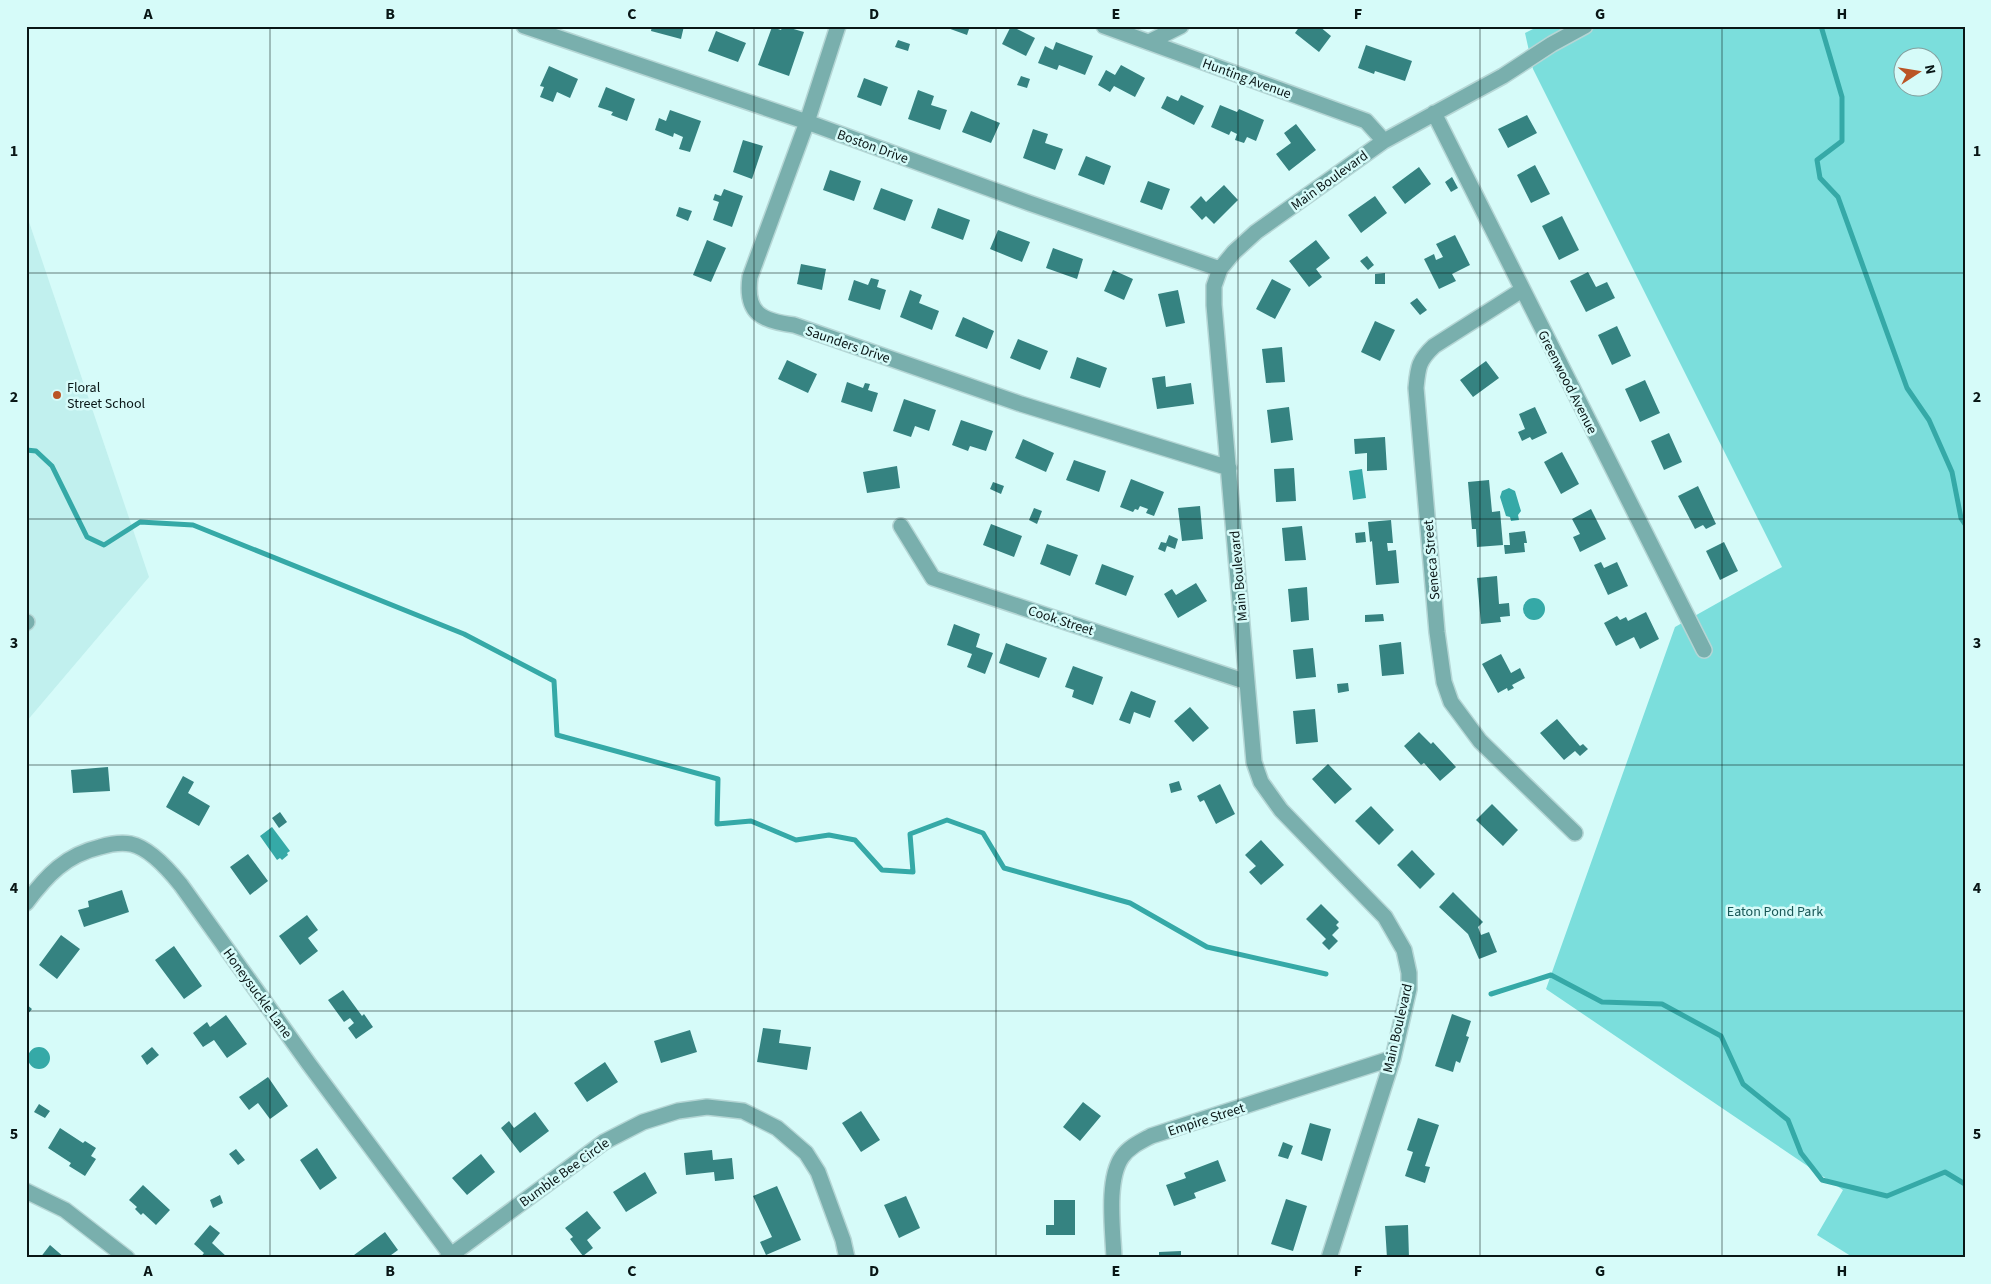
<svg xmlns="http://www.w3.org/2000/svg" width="1991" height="1284" font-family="'Source Sans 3',sans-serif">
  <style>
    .built { fill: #c1f0ee }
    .green { fill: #7bdedc; fill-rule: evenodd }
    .water { fill: #35a9a7 }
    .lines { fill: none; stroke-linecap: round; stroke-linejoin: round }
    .stream { stroke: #35a9a7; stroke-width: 5 }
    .building { fill: #358381 }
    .minor-casing { stroke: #b5d6d5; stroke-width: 18 }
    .minor { stroke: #79afad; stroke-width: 15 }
    .grid { fill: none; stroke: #091616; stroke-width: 1; stroke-opacity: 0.55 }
    .poi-dot { fill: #ba5525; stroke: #d6fbf9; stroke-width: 2 }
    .labels { text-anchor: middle; stroke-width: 5; stroke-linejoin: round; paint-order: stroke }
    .street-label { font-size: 14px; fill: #091616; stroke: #d6fbf9 }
    .poi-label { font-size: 14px; fill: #091616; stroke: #d6fbf9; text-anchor: start }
    .park-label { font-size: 14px; fill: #185756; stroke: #d6fbf9 }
    .neatline { fill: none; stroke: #091616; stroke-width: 2 }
    .grid-label { font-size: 16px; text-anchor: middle; font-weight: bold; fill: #091616 }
  </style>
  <rect width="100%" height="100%" fill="#d6fbf9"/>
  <path class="built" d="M26,213l123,364 -123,145z"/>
  <path class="green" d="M1539,26h426v1232h-111l-37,-23 26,-45 -297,-201 129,-362 107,-60 -249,-498 -8,-36zM1904,58h30v30h-30z"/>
  <path class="water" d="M1362,469l4,29 -13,2 -4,-29z
    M1509,488l6,3 6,20 -3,4 1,5 -8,1 -1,-4 -4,-1 -6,-19 2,-6z
    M1523 609a11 11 0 1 1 22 0a11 11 0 1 1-22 0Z
    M272,827l18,24 -3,2 1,2 -6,5 -2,-2 -3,2 -17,-24z
    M28 1058a11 11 0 1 1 22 0a11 11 0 1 1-22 0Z"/>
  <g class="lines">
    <path class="stream" d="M1821,26l21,71v44l-25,19 3,18 18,19 69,191 22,32 23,52 9,46 4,6
      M26,450l10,1 16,15 35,71 17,8 36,-23 53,3 271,109 90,47 3,54 161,44 -1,45 34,-3 45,19 33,-5 26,5 27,30 31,2 -3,-38 37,-14 36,13 21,35 126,35 77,44 119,27
      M1491,994l60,-19 51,27 60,2 59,32 22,48 45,36 13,33 21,27 65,16 58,-24 20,12"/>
  </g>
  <path class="building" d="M652,26h32l-3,13 -30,-8z
    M783,26l21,6 -15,44 -31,-11 14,-38 9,3z
    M942,26h28l-3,9z
    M1011,26l24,12 -9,18 -24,-12z
    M1300,26h19l12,10 -12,16 -24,-19z
    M716,31l30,12 -8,19 -30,-11z
    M898,40l12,4 -2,7 -13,-4z
    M1056,42l37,14 -8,19 -26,-10 -2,5 -19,-7 7,-17 8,4z
    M1366,45l46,16 -7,20 -30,-10 -1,3 -16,-6z
    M1121,65l24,13 -10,19 -21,-11 -4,6 -12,-7 8,-15 9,5z
    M549,66l29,13 -8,19 -13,-6 -4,10 -13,-5 4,-10 -4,-1z
    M1021,76l9,3 -3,9 -10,-3z
    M864,78l24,9 -7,19 -24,-9z
    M606,87l29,12 -8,22 -16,-6 2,-3 -15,-5z
    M918,90l16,6 -3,9 16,5 -7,20 -32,-11z
    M1181,95l23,11 -10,19 -33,-17 6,-12 11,5z
    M1220,105l17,7 2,-3 25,11 -8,21 -9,-4 -3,6 -9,-3 2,-6 -6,-3 -2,4 -18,-8z
    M670,110l31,11 -11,31 -11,-3 4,-12 -9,-4 -1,4 -18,-7 4,-12 7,3z
    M971,111l29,12 -9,20 -29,-11z
    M1527,115l10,18 -29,15 -10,-19z
    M1296,124l20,26 -27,21 -13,-17 15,-11 -7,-10z
    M1033,129l15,5 -3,9 18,6 -8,21 -32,-12z
    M743,140l20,6 -11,33 -19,-7z
    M1086,156l25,10 -7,19 -26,-10z
    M1535,165l15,29 -19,9 -14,-28z
    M1419,167l12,17 -26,20 -13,-17z
    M830,170l31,11 -7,20 -31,-11z
    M1452,177l6,11 -7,4 -6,-10z
    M1148,181l22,8 -8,21 -22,-8z
    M1224,185l14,15 -24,24 -8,-8 -4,4 -12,-13 11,-11 5,6z
    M881,188l32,12 -8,21 -32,-12z
    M724,189l19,7 -11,31 -19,-7 6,-18 -6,-2 2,-6 6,2z
    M1375,196l12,17 -26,20 -13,-18z
    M679,207l13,4 -4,10 -12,-5z
    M938,208l32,12 -7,20 -32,-12z
    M1562,216l17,34 -20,10 -17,-34z
    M998,230l32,12 -8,20 -32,-13z
    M1455,235l15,30 -18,9 4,7 -17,8 -15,-30 10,-5 2,6 7,-3 -7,-13z
    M707,240l19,8 -15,34 -18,-7z
    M1316,240l14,18 -14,11 6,8 -13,10 -20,-26z
    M1053,248l30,11 -6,20 -31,-11z
    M1367,256l7,9 -6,5 -8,-9z
    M801,264l25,5 -4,21 -25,-6z
    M1113,270l20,9 -9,21 -20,-9z
    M1588,272l8,15 11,-5 8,16 -29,14 -16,-31z
    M1385,273v11h-10v-10z
    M871,278l8,2 -2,7 9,3 -6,20 -32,-10 6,-20 14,5z
    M1272,279l19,10 -16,30 -19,-10z
    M910,290l12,5 -3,8 20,8 -7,19 -32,-13z
    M1178,290l7,33 -19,4 -8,-33z
    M1417,298l10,12 -7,5 -10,-12z
    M963,317l31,14 -7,18 -32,-13z
    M1375,321l20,9 -15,31 -19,-9z
    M1617,326l14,30 -19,9 -14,-30z
    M1018,339l30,12 -8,19 -30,-12z
    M1282,347l3,35 -19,1 -4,-34z
    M1077,357l30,11 -7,20 -30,-10z
    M787,360l30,14 -9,19 -30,-14z
    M1486,361l13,17 -26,19 -13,-17z
    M1165,376l1,11 25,-4 3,21 -37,5 -5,-31z
    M1645,380l15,33 -20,9 -15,-33z
    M847,382l16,6 2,-5 5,1 -2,6 10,3 -6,19 -31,-10z
    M904,399l32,11 -7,21 -14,-5 -4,11 -18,-6z
    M1289,407l4,33 -22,3 -4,-33z
    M1535,407l12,26 -15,7 -2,-3 -8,4 -4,-9 7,-3 -6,-15z
    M961,420l32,11 -7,20 -16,-5 -2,5 -16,-6z
    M1669,433l13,29 -18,8 -13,-29z
    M1385,437l2,33 -20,1v-18l-12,1 -1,-15z
    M1023,439l31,14 -8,19 -31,-14z
    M1562,452l17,32 -18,10 -17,-32z
    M1074,460l32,11 -7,21 -33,-12z
    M897,466l3,22 -33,5 -4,-21z
    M1294,468l2,33 -20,1 -2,-33z
    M1131,479l33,13 -10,24 -8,-3 2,-4 -8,-3 -2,4 -3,-1 -2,3 -13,-5z
    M1489,480l3,32 8,-1 3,34 -26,2 -1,-18h-4l-4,-47z
    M993,482l11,4 -3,8 -11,-5z
    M1698,486l18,38 -10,5 -3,-4 -8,4 -17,-33z
    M1200,506l3,33 -21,2 -4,-33z
    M1034,508l8,3 -5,13 -8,-4z
    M1591,509l15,30 -26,13 -7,-15 7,-3 -8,-15z
    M1391,520l2,23h-6l1,8 8,-1 3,33 -23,2 -4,-44 -2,1 -2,-20z
    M991,524l31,12 -8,21 -31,-12z
    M1302,526l4,34 -21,1 -3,-33z
    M1525,531l2,12h-3l1,9 -20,2 -1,-9h6l-1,-12z
    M1365,532l1,10 -10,1 -1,-10z
    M1169,535l9,4 -3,10 -8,-3 -2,6 -7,-3 3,-7 5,1z
    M1724,542l14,29 -18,9 -14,-29z
    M1047,544l31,11 -8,21 -30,-12z
    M1601,562l3,6 13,-6 11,24 -20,9 -14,-30z
    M1102,564l32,12 -8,20 -31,-12z
    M1497,576l2,28 10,-1 1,13 -10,1 1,5 -20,2 -4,-46z
    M1196,583l11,18 -29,17 -14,-24 8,-5 4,6z
    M1307,587l2,33 -18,2 -3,-33z
    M1646,612l13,27 -19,10 -6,-12 -18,9 -12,-23 13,-7 3,4 6,-3 2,4z
    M1383,614l1,7 -19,1v-7z
    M954,624l26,10 -4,13 17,6 -8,21 -18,-7 5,-13 -25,-9z
    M1401,642l3,32 -22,2 -3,-31z
    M1006,643l41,15 -8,20 -40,-15z
    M1313,648l3,29 -20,2 -3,-29z
    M1501,654l10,19 9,-5 5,10 -13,7 2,3 -6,3 -1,-3 -9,5 -16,-29z
    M1073,666l30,11 -10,28 -21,-8 2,-7 -9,-3z
    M1348,683l1,8 -11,2 -1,-9z
    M1131,691l25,10 -6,17 -16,-6 -4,12 -11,-4z
    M1190,707l19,21 -16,14 -19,-21z
    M1315,709l3,33 -22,2 -3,-33z
    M1557,719l23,27 3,-2 5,5 -8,7 -5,-5 -11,9 -24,-27z
    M1419,732l12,12 2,-2 23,25 -16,14 -16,-18 -3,2 -17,-19z
    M1328,764l24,25 -17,15 -23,-25z
    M108,767l2,24 -37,2 -2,-23z
    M183,776l11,6 -6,11 22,13 -11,20 -33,-19z
    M1179,781l3,9 -11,3 -2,-9z
    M1220,784l15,30 -19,10 -12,-24 -4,2 -3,-6z
    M1492,804l26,26 -15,16 -27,-26z
    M1371,806l23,24 -15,15 -24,-24z
    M280,812l7,10 -8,6 -7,-10z
    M1261,840l23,25 -23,20 -12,-13 7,-6 -11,-11z
    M1412,850l23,24 -15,15 -23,-24z
    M248,854l20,27 -18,14 -20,-28z
    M122,890l7,22 -45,15 -6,-17 11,-3 -1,-6z
    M1453,892l30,30 -5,5 3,8 8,-3 8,20 -18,7 -11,-25 -29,-27z
    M1321,904l18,18 -3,3 3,3 -7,7 6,6 -9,9 -7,-7 4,-4 -20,-20z
    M307,915l11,15 -10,8 10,13 -18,14 -21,-29z
    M61,935l19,14 -23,30 -18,-14z
    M174,946l28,40 -18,13 -29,-39z
    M343,990l19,26 2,-2 9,13 -17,12 -8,-11 6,-5 -4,-5 -6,4 -16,-22z
    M26,1004l6,5 -6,7z
    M1452,1014l19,7 -5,15 3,1 -9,26 -4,-2 -3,11 -18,-6z
    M226,1015l21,29 -20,14 -13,-18 -11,7 -10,-14 14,-11 3,5z
    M763,1028l18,2 -2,13 32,4 -4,23 -50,-8z
    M690,1030l7,22 -36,11 -7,-22z
    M152,1047l7,8 -12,10 -6,-9z
    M605,1062l13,20 -31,20 -13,-19z
    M268,1077l20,29 -18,13 -12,-16 -9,7 -10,-13z
    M1083,1102l18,14 -21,25 -17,-14z
    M39,1104l11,7 -5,7 -11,-6z
    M861,1111l19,29 -19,12 -19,-29z
    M535,1112l14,19 -29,22 -19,-25 8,-7 5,7z
    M1418,1118l21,7 -14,41 5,1 -5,16 -20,-7 8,-24 -6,-2z
    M1310,1123l21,6 -9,32 -21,-7z
    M60,1128l23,15 2,-2 11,7 -5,8 5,3 -11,17 -16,-10 2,-3 -23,-15z
    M1283,1142l10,4 -5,13 -10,-3z
    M317,1148l20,30 -17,12 -20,-30z
    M236,1149l9,11 -7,5 -9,-11z
    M712,1150l1,10 19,-2 2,21 -19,2 -1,-9 -28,3 -2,-22z
    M481,1154l14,18 -28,23 -15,-17z
    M1218,1160l8,21 -32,12 2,5 -22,8 -8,-21 20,-7 -2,-5z
    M645,1172l12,21 -31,19 -13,-20z
    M143,1185l27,25 -14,15 -13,-12 -2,2 -6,-6 2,-2 -8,-7z
    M777,1186l24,54 -35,15 -6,-13 12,-5 -19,-41z
    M220,1195l3,8 -10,5 -3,-8z
    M906,1196l14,32 -21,10 -15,-33z
    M1286,1199l21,7 -14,45 -22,-7z
    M1054,1200h21v35h-29v-10h8z
    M587,1211l14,17 -14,12 6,8 -10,8 -13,-17 3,-2 -8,-9z
    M210,1225l10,8 -8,10 16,15h-28l4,-5 -10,-9z
    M1408,1225l1,33h-22l-2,-32z
    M385,1232l13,18 -11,8h-37z
    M50,1245l15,13h-25z
    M1181,1251v7h-22v-6z"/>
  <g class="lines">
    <g class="minor-casing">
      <path id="minor" d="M524,26l283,96 222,81 191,66
        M838,26l-31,96 -57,155c-5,36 11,44 44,48l227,79 208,64
        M1104,26l262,95 18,20
        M1149,42l32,-16
        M1434,113l270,537
        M1522,290l-88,56c-16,15 -16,22 -18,42l21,244 7,50 7,20 29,39 95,92
        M901,526l32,52 314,104
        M26,623l1,-1
        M26,903c21,-28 40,-48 74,-56 10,-3 20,-5 31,-3 19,4 38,26 50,41l128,179 142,191
        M26,1191l39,19 62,48
        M447,1258l157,-116 39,-20 35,-11 29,-4 36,4 34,17 29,25 12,19 25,68 4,18
        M1114,1258c-1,-28 -8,-78 8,-101 7,-10 18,-15 29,-21l242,-78
        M1329,1258l64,-200 16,-69v-16l-5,-23 -19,-33 -104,-107 -20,-28 -7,-20 -40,-457v-19l6,-17 14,-17 22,-20 128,-91 119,-65 49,-32 33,-18"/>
    </g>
    <use href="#minor" class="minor"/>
  </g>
  <path class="grid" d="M270,26v1232M512,26v1232M754,26v1232M996,26v1232M1238,26v1232M1480,26v1232M1722,26v1232M26,273h1939M26,519h1939M26,765h1939M26,1011h1939"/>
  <circle class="poi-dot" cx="57" cy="395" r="5"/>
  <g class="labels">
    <g class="street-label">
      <text transform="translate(1247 78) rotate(20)" y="5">Hunting Avenue</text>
      <text transform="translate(873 146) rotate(20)" y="5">Boston Drive</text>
      <text transform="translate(1329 180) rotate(-36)" y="5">Main Boulevard</text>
      <text transform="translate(848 344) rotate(19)" y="5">Saunders Drive</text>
      <text transform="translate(1568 382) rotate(63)" y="5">Greenwood Avenue</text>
      <text transform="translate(1431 560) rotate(-95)" y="5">Seneca Street</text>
      <text transform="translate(1238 576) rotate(-95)" y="5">Main Boulevard</text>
      <text transform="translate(1061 620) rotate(18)" y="5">Cook Street</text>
      <text transform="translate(258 993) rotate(54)" y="5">Honeysuckle Lane</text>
      <text transform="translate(1397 1028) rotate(-77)" y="5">Main Boulevard</text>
      <text transform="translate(1206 1119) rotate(-18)" y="5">Empire Street</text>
      <text transform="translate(564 1172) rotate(-36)" y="5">Bumble Bee Circle</text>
    </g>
    <g class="poi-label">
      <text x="67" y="392">Floral<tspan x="67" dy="16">Street School</tspan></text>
    </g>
    <g class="park-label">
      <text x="1775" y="916">Eaton Pond Park</text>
    </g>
  </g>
  <rect width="1991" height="1284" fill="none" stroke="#d6fbf9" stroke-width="55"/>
  <g transform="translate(1918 72) rotate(78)"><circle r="24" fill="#d6fbf9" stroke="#849f9e"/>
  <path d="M0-4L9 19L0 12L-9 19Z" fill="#ba5525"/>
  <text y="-8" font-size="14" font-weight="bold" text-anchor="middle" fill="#091616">N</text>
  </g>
  <rect x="28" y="28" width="1936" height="1228" class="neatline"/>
  <g class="grid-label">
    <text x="148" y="19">A</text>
    <text x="390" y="19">B</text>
    <text x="632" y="19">C</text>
    <text x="874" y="19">D</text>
    <text x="1116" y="19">E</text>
    <text x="1358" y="19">F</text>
    <text x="1600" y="19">G</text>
    <text x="1842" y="19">H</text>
    <text x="14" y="156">1</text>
    <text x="1977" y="156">1</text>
    <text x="14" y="402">2</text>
    <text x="1977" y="402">2</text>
    <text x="14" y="648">3</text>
    <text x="1977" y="648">3</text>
    <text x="14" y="893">4</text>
    <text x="1977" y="893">4</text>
    <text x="14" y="1139">5</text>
    <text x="1977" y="1139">5</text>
    <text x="148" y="1276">A</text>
    <text x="390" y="1276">B</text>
    <text x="632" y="1276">C</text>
    <text x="874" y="1276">D</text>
    <text x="1116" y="1276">E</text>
    <text x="1358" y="1276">F</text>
    <text x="1600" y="1276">G</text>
    <text x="1842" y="1276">H</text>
  </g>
</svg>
